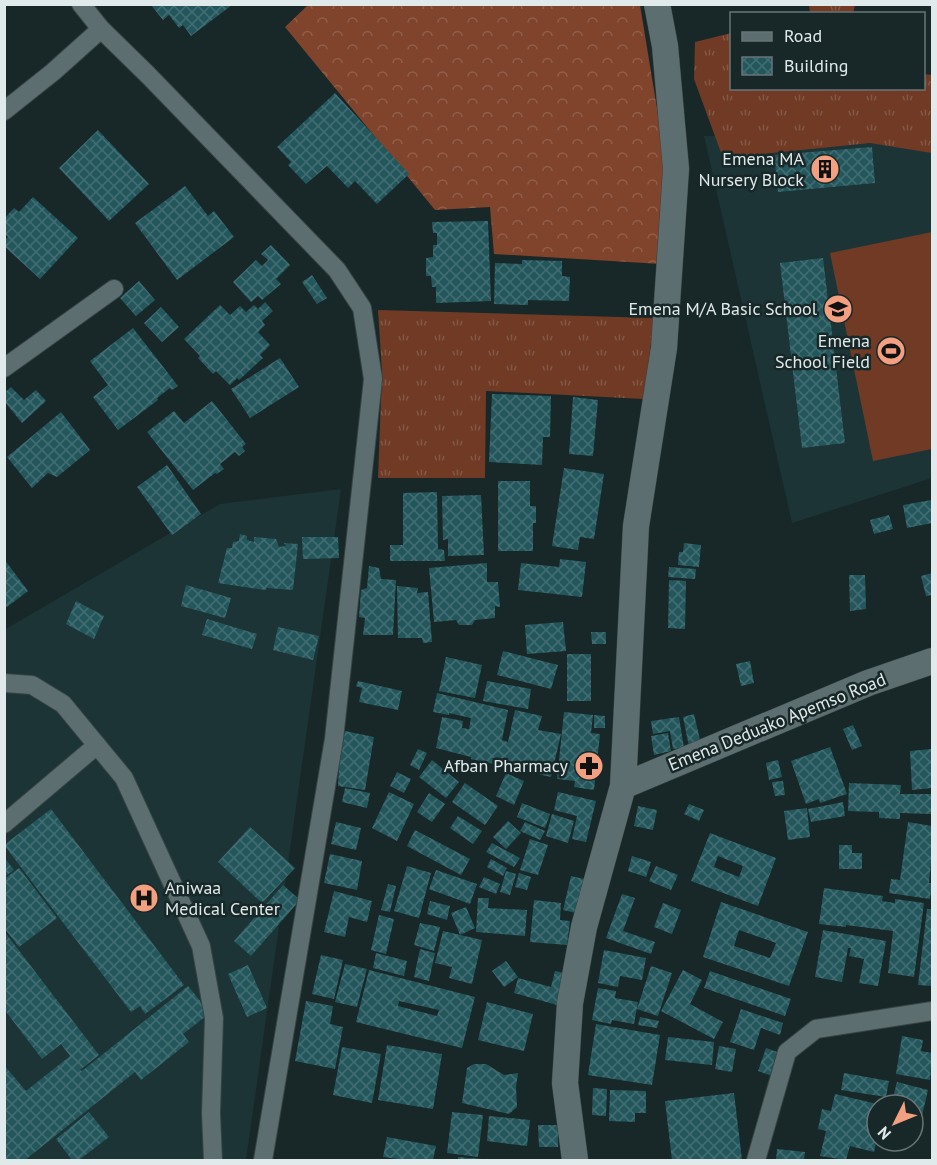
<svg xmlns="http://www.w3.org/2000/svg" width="937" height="1165" font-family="'PT Sans',sans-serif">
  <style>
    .built { fill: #1c3436 }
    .grass { fill: url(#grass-tufts) }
    .forest { fill: url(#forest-crowns) }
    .pitch { fill: #703a25 }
    .building { fill: url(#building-cross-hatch); fill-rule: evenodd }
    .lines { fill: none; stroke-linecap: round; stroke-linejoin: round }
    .street-casing { stroke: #384445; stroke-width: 20 }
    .secondary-casing { stroke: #384445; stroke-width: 27 }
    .street { stroke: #5d6e70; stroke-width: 18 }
    .secondary { stroke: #5d6e70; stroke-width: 26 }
    .labels { text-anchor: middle; stroke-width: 5; stroke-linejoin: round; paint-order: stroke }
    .poi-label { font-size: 18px; fill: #e0eaeb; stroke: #182728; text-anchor: end }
    .street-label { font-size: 18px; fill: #e0eaeb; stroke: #182728 }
  </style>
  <defs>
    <pattern id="grass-tufts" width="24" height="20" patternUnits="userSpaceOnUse" patternTransform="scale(1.5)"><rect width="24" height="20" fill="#703a25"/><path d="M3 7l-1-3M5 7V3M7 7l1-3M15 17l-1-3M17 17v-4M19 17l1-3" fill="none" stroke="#845745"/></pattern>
    <pattern id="forest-crowns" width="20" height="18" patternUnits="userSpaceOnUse" patternTransform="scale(1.5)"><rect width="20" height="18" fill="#80432b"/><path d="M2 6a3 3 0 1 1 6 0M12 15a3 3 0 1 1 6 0" fill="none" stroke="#925e4a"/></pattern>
    <pattern id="building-cross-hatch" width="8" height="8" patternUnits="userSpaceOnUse" patternTransform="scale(1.5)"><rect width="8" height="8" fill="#23575c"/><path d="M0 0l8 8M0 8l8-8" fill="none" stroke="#436f74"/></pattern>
  </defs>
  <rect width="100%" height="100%" fill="#182728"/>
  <path class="built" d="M704,136l228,3v339l-140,45z
    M341,489l-95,671h-241l-1,-530 216,-126z"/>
  <path class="grass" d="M809,5v-1l46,1 -2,9 -43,-1z
    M731,33l1,55h192v-14l8,1v78l-62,-10 -147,15 -29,-79 1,-37z
    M378,310l276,8 -10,81 -158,-8 -1,87h-107l4,-106z"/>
  <path class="forest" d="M308,5h332l25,152 -4,107 -167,-10 -4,-47 -55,3 -150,-183z"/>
  <path class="pitch" d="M932,232v217l-59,12 -43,-208z"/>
  <path class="building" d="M151,5h81l-41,31 -8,-11 -4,3 -10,-13 -6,5z
    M335,93l74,81 -32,30 -22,-23 -7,7 -21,-22 -21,18 -18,-19 3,-3 -14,-15z
    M98,130l51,54 -40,37 -50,-53z
    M872,147l3,36 -97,9 -4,-37z
    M185,186l23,30 6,-5 20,26 -57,43 -42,-57z
    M33,197l45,41 -38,41 -36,-33v-5l4,-4 -4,-4v-14l10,-11 5,4z
    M488,221l3,80 -55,2v-16h-4l-1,-11h-5v-18l7,-1v-12h4v-12h-4l-1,-11z
    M271,245l19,20 -14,14 5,5 -19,16 -4,-4 -7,6 -18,-20 23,-22 6,6 6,-6 -7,-6z
    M823,258l22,185 -43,5 -22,-185z
    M522,260l40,1v15l8,1 -1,24 -41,-1v5l-34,-1 1,-41 27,1z
    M312,275l15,23 -10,6 -15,-22z
    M139,281l16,19 -19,16 -16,-18z
    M265,302l8,9 -11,10 3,4 -7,7 12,13 -10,10 3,3 -24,22 -2,-2 -7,7 -14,-14 -3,3 -15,-16 2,-2 -16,-17 36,-34 10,10 10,-9 6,6 8,-7 4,4z
    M161,307l18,20 -17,15 -18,-19z
    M133,328l45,58 -6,4 -2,-2 -13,10 1,2 -40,30 -25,-33 15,-12 -18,-24z
    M280,358l19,29 -49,31 -19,-29z
    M11,387l13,13 12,-10 10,11 -24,22 -18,-22v-8z
    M492,394l59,2 -1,41h-7l-1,28 -53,-3z
    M573,397l25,3 -5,56 -24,-2z
    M212,401l34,43 -4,3 3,4 -6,5 -4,-4 -15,12 4,5 -7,5 -2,-1 -22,17 -46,-58 27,-21 10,12z
    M61,412l29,38 -33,27 -9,-4 -16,15 -25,-31z
    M167,465l34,49 -29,21 -35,-48z
    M564,468l40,6 -10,65 -14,-2 -2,13 -26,-4z
    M498,481h32v25h6v17h-3v28h-35z
    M437,492l1,57 6,1 1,11h-55v-16h13v-52z
    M481,495l3,60 -36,1v-17l-5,1 -1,-44z
    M931,500l1,23 -25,5 -4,-23z
    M889,515l4,14 -19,5 -4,-14z
    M240,534l7,2v4l7,2v-5l22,2 3,8 7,-1 -2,-3 14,1 -5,46 -26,-2 -2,2 -47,-7 9,-35h5l1,-6 6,-1z
    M302,537h36l1,21 -36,1z
    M684,543l17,2 -2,22 -21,-2 1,-13h4z
    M4,559l24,32 -21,16 -3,-3z
    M560,559l26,3 -4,35 -64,-7 3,-27 38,4z
    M487,563v19h11l2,25 -5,-1v12l-20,2 -3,5h-13l-3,-5 -22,2 -5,-54z
    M369,566l10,2 2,11 15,1 -3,55h-30l2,-17 -6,-1 2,-27 6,-2z
    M669,567l27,2 -1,10 -27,-2z
    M932,573v22l-6,1 -5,-20z
    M849,575h16l1,34 -16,2z
    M669,580l17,1 -1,48 -17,-1z
    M186,585l45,13 -6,20 -44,-12z
    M397,586l21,2 -1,5 11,-1 4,50 -9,1 -1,-5h-24z
    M76,601l28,15 -10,23 -28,-15z
    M207,619l50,15 -5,15 -50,-14z
    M563,622l3,29 -39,3 -2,-29z
    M278,627l41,9 -6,24 -40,-10z
    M591,632h15v12h-14z
    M503,651l55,14 -7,24 -54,-14z
    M567,654h24v47h-24z
    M446,657l36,8 -7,33 -36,-7z
    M750,661l4,22 -13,3 -5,-22z
    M358,681l44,10 -4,19 -39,-8 3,-14 -6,-2z
    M487,681l44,8 -3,20 -45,-8z
    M437,693l71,17 -6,30 6,2 7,-32 27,6 -4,14 23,4 -10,43 -80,-18v-2l-35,-9 6,-31 21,4 -1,7 7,1 2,-11 -22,-5v2l-16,-3z
    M564,712l29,3 -2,18 9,1 -6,56 -20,-3 1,-6 -18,-2z
    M694,714l7,30 -12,3 -6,-30z
    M594,715l11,1v12h-11z
    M679,717l5,31 -11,1 -3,-18 -17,3 -2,-13z
    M853,725l9,21 -10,4 -9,-21z
    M345,731l29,6 -9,53 -27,-4 1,-18h-2z
    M668,733l3,18 -17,4 -3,-19z
    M830,747l17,47 -27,9 -1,-4 -13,5 -15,-43z
    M418,749l9,4 -8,17 -9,-5z
    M932,749v39l-20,2 -2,-39z
    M432,760l27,22 -13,16 -27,-21z
    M778,760l4,17 -13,3 -3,-17z
    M397,772l14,7 -7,14 -14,-7z
    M506,773l18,8 -10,24 -18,-9z
    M783,781l2,14 -10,1 -3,-14z
    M465,783l33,23 -13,19 -33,-23z
    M849,783l52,2 -1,9h32v20l-32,-1v6l-21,-1v-6l-31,-1z
    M345,788l25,5 -3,15 -25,-6z
    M389,792l25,12 -17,37 -25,-13z
    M558,792l38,9 -10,41 -14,-3 5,-23 -23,-6z
    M429,793l16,11 -13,18 -15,-10z
    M843,802l2,14 -34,6 -3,-13z
    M522,803l28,11 -5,14 -28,-11z
    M689,804l15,6 -5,11 -15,-7z
    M638,806l19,4 -4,20 -19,-4z
    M807,808l3,29 -22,3 -4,-29z
    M51,809l133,176 -39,29 -5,-8 -9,6 -127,-167z
    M552,814l22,7 -6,22 -22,-7z
    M458,816l24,15 -9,13 -23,-16z
    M508,821l13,12 -15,16 -13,-12z
    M336,822l25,6 -5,22 -25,-6z
    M525,822l20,9 -5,9 -20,-9z
    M908,822l24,4v28l-3,29h3l-2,16 -41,-6 2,-14 9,1z
    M250,827l45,41 -33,35 -44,-41z
    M415,830l55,29 -9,16 -54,-29z
    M710,833l66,25 -18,48 -67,-25zM718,856l25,10 -4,11 -25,-10z
    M530,839l18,6 -10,30 -18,-5z
    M492,843l28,15 -6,9 -28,-15z
    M839,845h13v8h10v16h-23z
    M330,854l32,7 -5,29 -33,-7z
    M632,856l19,6 -5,15 -18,-6z
    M4,857l10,13 -10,7z
    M491,859l16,9 -4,8 -16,-9z
    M407,866l24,7 -12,45 -25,-7z
    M656,866l22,9 -7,15 -22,-9z
    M19,868l38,50 -38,29 -15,-19v-49z
    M436,870l41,14 -7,20 -41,-15z
    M506,871l10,3 -6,21 -10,-3z
    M519,873l12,4 -4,13 -12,-3z
    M571,876l13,3 -8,34 -13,-3z
    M484,877l16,7 -4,10 -17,-7z
    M388,884l8,2 -6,26 -9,-2z
    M283,885l17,15 -49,56 -17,-15z
    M824,888l59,8 -1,5 13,2v-4l29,4 -10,74 -26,-4 5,-42 -47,-6v2l-27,-3z
    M334,891l38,10 -5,21 -18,-5 -4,20 -21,-5z
    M622,894l13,4 -12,33 32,11 -4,12 -45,-16z
    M478,898h11l-1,10 39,2 -2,26 -49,-4z
    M534,900l27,3 -1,17 10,1 -3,24 -37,-3z
    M430,901l20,5 -3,14 -20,-6z
    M721,902l87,30 -19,54 -86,-29zM739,930l37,13 -6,15 -36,-12z
    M663,903l18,7 -9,24 -18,-7z
    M466,907l9,21 -15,7 -9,-22z
    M927,909h5v77l-14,-1z
    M379,915l15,4 -8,35 -15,-4z
    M420,923l20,4 -6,24 -20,-6z
    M823,930l63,11 -8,45 -19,-3 5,-24 -15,-3 2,-8h-3l-6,34 -27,-5z
    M4,931l95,124 -19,15 2,1 106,-85 22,27 -27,21 6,8 -48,38 -6,-8 -110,88h-21v-95l22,26 44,-35 -9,-12 -19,15 -38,-50z
    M443,931l39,9 -10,44 -23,-6 3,-11 -17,-4z
    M420,949l15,4 -6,28 -15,-4z
    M604,950l42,8 -4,22 -22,-4 -2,11 -20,-4z
    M376,953l31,8 -3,15 -31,-8z
    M321,955l22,5 -9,39 -22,-5z
    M506,961l12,16 -14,10 -12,-16z
    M345,964l22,5 -10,38 -22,-5z
    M248,965l19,43 -20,9 -19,-43z
    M651,966l21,7 -14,43 -21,-7z
    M369,970l106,27 -13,51 -106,-26zM399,1001l40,9 -2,6 -39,-10z
    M683,970l19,10 -12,24 33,18 -9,17 -53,-28z
    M555,971l10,2 -8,32 -43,-12 4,-15 33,9z
    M710,971l81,28 -6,17 -81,-28z
    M598,988l18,3 -1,7 23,4 -4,22 -22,-4 -1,4 -19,-4z
    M306,1001l27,5 -3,18 13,3 -8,42 -40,-8z
    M487,1002l46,12 -9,37 -46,-11z
    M741,1009l42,14 -3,12 -19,-7 -7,22 -24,-8z
    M640,1017l19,4 -2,7 -19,-3z
    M596,1024l64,11 -8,50 -64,-10z
    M902,1036l21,4 -2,11 11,2 -2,27 -34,-6z
    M668,1037l46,5 -2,23 -47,-5z
    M387,1045l55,9 -9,55 -55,-9z
    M719,1046l17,3 -4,23 -17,-3z
    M342,1047l39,7 -9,49 -39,-8z
    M766,1048l17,6 -8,23 -17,-6z
    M474,1064h12l18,11 14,-2 -2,14 1,20 -8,7 -47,-11 5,-35z
    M844,1073l45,8 -3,16 -45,-7z
    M897,1082l31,8 -11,47 -4,-1v-31h-22z
    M593,1088l14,1 -1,27 -14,-1z
    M610,1090l36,1v22h-11v9l-26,-1z
    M734,1093l8,67h-70l-7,-59z
    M835,1094l42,10v35l-3,13 -24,-6 -4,14 -26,-4 6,-25 -8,-2 4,-20 9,2z
    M89,1112l20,25 -30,23h-7l-16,-21z
    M452,1112l31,3 -5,42 -31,-4z
    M489,1116l41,4 -3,26 -40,-5z
    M538,1125h20v22h-19z
    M387,1137l49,9 -3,14h-27l-23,-3z
    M882,1141h24l-2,9 -23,-6z
    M777,1149l28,3 -1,8h-28z
    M458,1157l25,2 -1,1h-24z"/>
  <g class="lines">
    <g class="street-casing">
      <path id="street" d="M81,4l20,25
        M4,111l49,-39 48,-43 47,46 189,195 25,38 11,71 -39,360 -71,421
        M4,368l110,-79
        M4,683l28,2 31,19 61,74 77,168 13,72 -3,95 2,47
        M4,824l93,-79
        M756,1160l31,-108 29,-23 116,-18"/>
    </g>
    <g class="secondary-casing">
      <path id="secondary" d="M623,786l245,-103 64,-22
        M575,1160l-10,-77 5,-80 14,-76 39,-141 13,-260 28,-178 12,-179 -11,-123 -8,-42"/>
    </g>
    <use href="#street" class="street"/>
    <use href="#secondary" class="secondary"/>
  </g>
  <defs>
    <g id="building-disc" transform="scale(1.5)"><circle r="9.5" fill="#f2a080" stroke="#182728"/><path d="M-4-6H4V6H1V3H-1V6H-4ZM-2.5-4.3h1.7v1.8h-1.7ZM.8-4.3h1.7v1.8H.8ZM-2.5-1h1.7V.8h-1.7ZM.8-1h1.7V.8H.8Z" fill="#111"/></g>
    <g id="school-disc" transform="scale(1.5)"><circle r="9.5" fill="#f2a080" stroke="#182728"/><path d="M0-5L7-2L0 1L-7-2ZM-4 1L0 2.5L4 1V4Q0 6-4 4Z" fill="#111"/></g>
    <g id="stadium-disc" transform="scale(1.5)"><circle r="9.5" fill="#f2a080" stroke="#182728"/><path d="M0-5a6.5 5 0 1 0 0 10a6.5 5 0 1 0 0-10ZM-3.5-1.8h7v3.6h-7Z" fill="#111"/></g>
    <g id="pharmacy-disc" transform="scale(1.5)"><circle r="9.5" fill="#f2a080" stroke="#182728"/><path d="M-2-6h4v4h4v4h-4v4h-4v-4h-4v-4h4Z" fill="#111"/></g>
    <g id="hospital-disc" transform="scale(1.5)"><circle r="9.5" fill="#f2a080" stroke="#182728"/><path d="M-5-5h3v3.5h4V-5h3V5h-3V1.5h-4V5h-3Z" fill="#111"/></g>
  </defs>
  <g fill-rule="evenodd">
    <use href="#building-disc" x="825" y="169"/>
    <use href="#school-disc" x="838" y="309"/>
    <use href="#stadium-disc" x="891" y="351"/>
    <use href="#pharmacy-disc" x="589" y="766"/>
    <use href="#hospital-disc" x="144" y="898"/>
  </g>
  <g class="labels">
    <g class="poi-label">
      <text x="804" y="165">Emena MA<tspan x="804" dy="21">Nursery Block</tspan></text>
      <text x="817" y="315">Emena M/A Basic School</text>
      <text x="870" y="347">Emena<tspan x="870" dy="21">School Field</tspan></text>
      <text x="568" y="772">Afban Pharmacy</text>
      <text x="165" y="894" text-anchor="start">Aniwaa<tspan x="165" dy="21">Medical Center</tspan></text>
    </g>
    <g class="street-label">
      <text transform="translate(777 722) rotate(-22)" y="6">Emena Deduako Apemso Road</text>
    </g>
  </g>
  <rect width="937" height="1165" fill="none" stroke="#e0eaeb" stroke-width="12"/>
  <rect x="730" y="12" width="195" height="78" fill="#182728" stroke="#687576" stroke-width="1.5"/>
  <rect x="742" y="32" width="30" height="9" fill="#5d6e70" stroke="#687576" stroke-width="1.5"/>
  <text x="784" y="42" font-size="18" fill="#e0eaeb">Road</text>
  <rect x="742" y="57" width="30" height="18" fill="url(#building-cross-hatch)" stroke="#687576" stroke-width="1.5"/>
  <text x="784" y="72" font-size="18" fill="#e0eaeb">Building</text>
  <g transform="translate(895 1123) rotate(227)"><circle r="28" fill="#182728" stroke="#687576" stroke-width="1.5"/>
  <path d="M0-4.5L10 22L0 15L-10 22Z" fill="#f2a080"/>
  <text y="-9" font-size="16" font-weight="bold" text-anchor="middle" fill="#e0eaeb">N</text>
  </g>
</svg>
